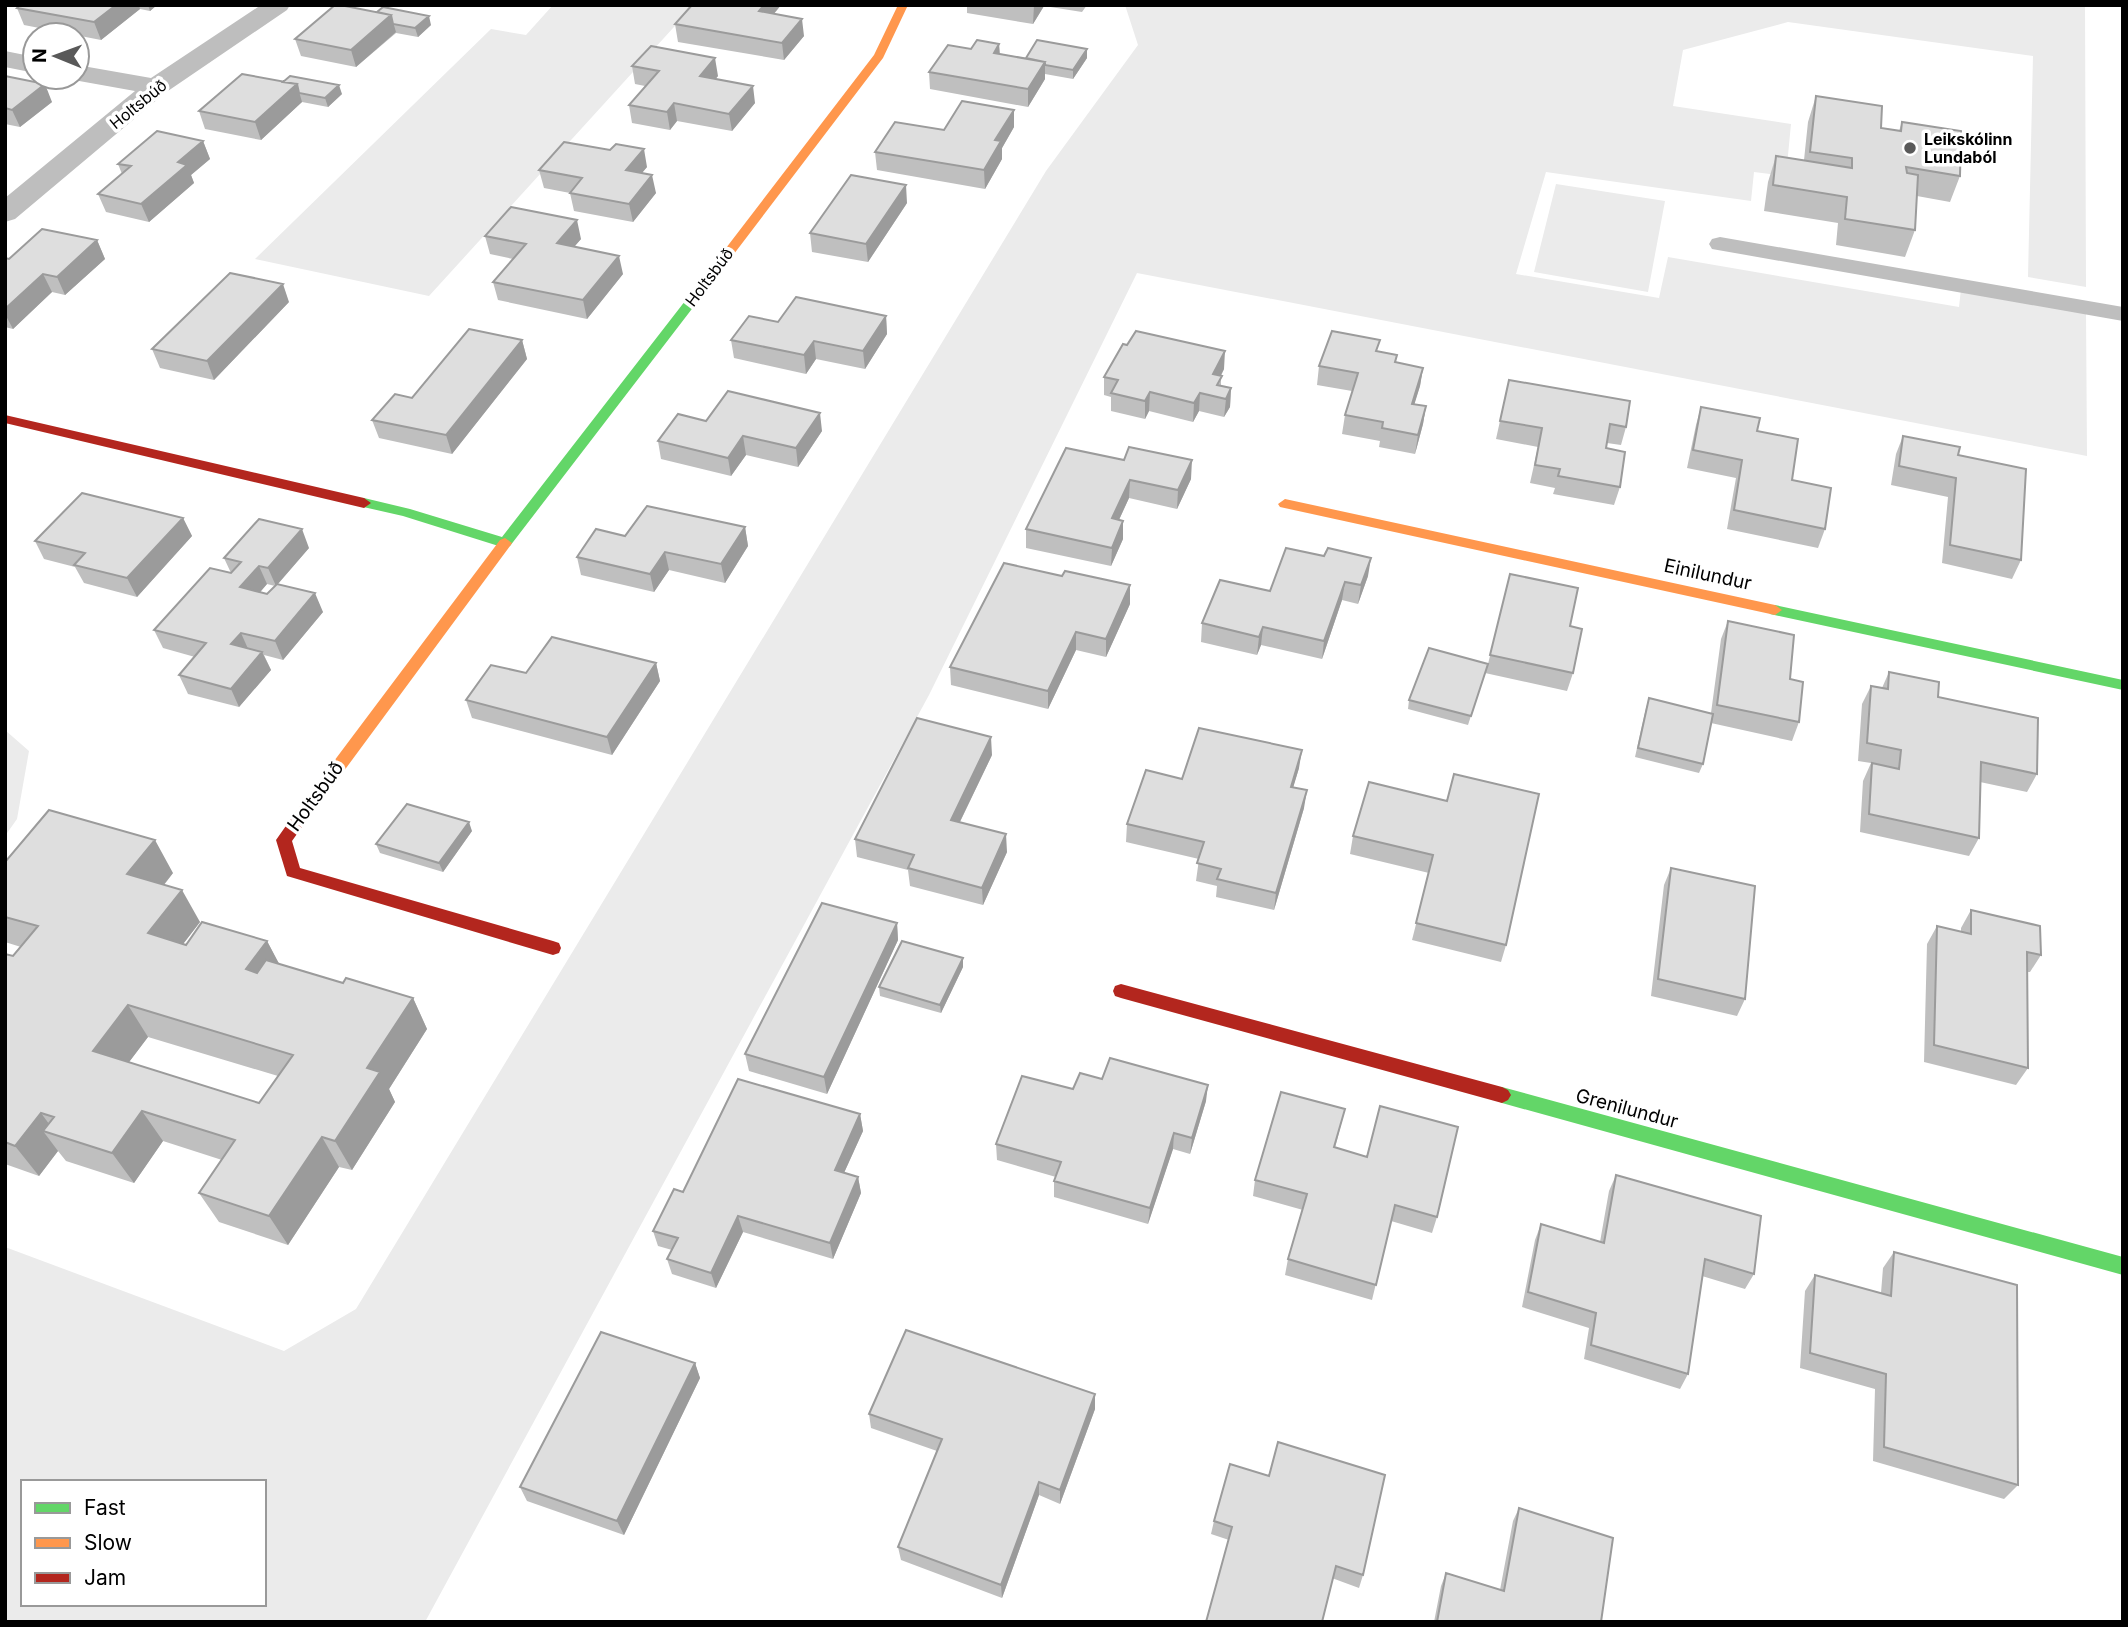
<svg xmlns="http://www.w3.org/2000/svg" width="2128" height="1627" font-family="Inter,sans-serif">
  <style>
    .green { fill: #ebebeb; fill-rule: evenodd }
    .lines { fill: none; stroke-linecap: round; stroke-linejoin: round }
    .lane { fill: #bebebe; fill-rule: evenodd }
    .street { fill: #bebebe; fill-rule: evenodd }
    .fast { fill: #63d668; fill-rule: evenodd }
    .slow { fill: #ff974d; fill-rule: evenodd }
    .jam { fill: #b3261e; fill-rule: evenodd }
    .wall { fill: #bfbfbf; fill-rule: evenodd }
    .shaded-wall { fill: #9b9b9b }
    .building { fill: #dedede; stroke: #9b9b9b; stroke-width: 2; fill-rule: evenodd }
    .poi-dot { fill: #595959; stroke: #fff; stroke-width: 2.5 }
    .labels { text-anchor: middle; stroke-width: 7; stroke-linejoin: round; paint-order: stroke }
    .far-street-label { font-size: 16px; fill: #000; stroke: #fff }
    .far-poi-label { font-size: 16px; font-weight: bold; fill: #000; stroke: #fff; text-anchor: start }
    .street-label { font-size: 19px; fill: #000; stroke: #fff }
  </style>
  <rect width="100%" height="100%" fill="#fff"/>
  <path class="green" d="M553,5h141l-265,291 -174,-37 236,-230 35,6z
    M1125,5h960l1,282 -58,-10 5,-221 -245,-34 -105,28 -10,56 118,18 -5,52 -32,-4 -3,29 -205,-29 -30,102 143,24 9,-41 291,50 2,-18 125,23 1,144 -950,-183 -208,422 -504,927h-420v-375l279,104 72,-42 690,-1138 92,-126zM23,1482h241v122h-241z
    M1556,184l109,17 -17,91 -114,-20z
    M5,730l24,21 -12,68 -12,17z"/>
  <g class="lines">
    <path class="lane" d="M1720,237l403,70v14l-411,-72 -3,-5 3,-5z"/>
    <path class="street" d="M261,5h29l-3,5 -122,83 -150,126 -10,3v-24l130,-107 -67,-12 9,-2v-12l74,13z
      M5,51l30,6v16l-30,-6z"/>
    <path class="fast" d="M717,264l6,4 -2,3 -211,275 -5,2 -102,-32 -44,-10 -2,-3 7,-5 46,11 92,28 211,-272z
      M1775,605l348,75v10l-353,-76 -2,-4 2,-4z
      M1502,1087l621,170v18l-621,-172 -6,-3 -3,-5 3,-5z"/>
    <path class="slow" d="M898,5h10l-25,53 -162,213h-8v-6l161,-210z
      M1285,499l490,106 7,5 -7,5 -495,-108 -2,-3z
      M505,538l7,5 -2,3 -203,275h-12l-2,-4 2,-4 205,-273z"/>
    <path class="jam" d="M5,415l359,83 7,5 -7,5 -359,-85z
      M301,811l6,2 2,4 -17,24 8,27 253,73 6,2 2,5 -2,5 -6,2 -266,-79 -11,-36 19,-27z
      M1121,984l381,103 6,3 3,5 -3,5 -6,3 -381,-105 -6,-2 -2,-5 2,-5z"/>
  </g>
  <path class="wall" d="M20,5h137l-7,6 -10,-2 -39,31 -77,-15 -7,-17z
    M335,5l96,20 -13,12 -22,-4 -40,34 -55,-11 -6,-17z
    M781,5l-7,9 30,22 -20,24 -106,-18 -3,-18z
    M967,5h120l-5,7 -38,-6 -11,18 -66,-11z
    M999,44l1,10 26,4 61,-9v9l-14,21 -28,-5v5l-17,28 -98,-18 -1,-17z
    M632,66l86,10 -3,3 40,24 -23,28 -55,-10 -7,9 -38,-7 -3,-18 16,-19 -10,-2z
    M5,76l47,26 -32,25 -15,-3z
    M283,82l59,12 -14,13 -26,-5 -41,38 -56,-11 -6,-18z
    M1816,96l65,32 18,3 3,-9 58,54 -10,26 -33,-6 -2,34 -10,27 -69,-12 2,-22 -74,-12 4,-29 8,-26 28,4 4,-38z
    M1014,110v17l-12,21v11l-17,30 -108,-19 -2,-18z
    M203,141l7,18 -19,16 3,8 -45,39 -43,-10 -8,-18 24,-20 -4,-10z
    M647,167l-5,6 14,20 -23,29 -59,-11 -4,-18 -26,-5 -5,-18z
    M907,203l-39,59 -56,-10 -2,-19z
    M485,236l96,3 -7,8 49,27 -36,45 -89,-19 -5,-18 20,-23 -23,-5z
    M97,240l8,19 -40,36 -13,-3 -39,37 -8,-2v-69l4,1z
    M289,302l-75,78 -54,-12 -8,-19z
    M886,316l1,18 -22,35 -49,-10 -10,15 -72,-16 -3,-18 47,-18z
    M522,340l5,19 -75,95 -73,-16 -7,-18 40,-22z
    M1378,352l17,10 28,6 -3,18 -6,18 12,2 -3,18 -8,30 -36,-7 1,-6 -38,-7 3,-19 7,-24 -35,-6 2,-19z
    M1224,369l-3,7v10l10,2 -1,19 -6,10 -25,-6 -6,11 -44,-11 -4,8 -34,-8v-14l-7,-2v-18z
    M1509,380l117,47 -5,18 -14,-2 -1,5 14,39 -6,18 -61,-11 2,-6 -25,-5 8,-36 -42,-8z
    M1701,407l56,24 68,98 -7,19 -91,-19 9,-51 -49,-10 9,-43z
    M706,421l116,10 -24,36 -52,-12 -15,21 -70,-17 -3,-18z
    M1903,436l55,19 63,105 -9,19 -70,-16 6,-66 -57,-12 5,-31z
    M1066,448l125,31 -14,30 -48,-11 -10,22 4,1v18l-12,27 -85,-18v-19z
    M183,518l9,18 -55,61 -53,-14 -9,-16 -31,-8 -9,-18z
    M745,527l3,19 -23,37 -56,-13 -15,22 -73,-17 -4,-18 48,-21z
    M309,548l-31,36 45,28 -40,48 -19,-5 7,15 -32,37 -51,-13 -9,-19 16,-18 -32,-9 -9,-18 77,-57 -7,-15zM267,584l8,2 -8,8 -7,-2z
    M1510,574l60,52 3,47 -6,18 -82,-18 -17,52 -60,-16 1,-9 79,-36z
    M1368,576l-10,28 -16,-4 -20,59 -61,-14 -4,10 -56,-13 1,-19 68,-32z
    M1130,604l-24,53 -30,-7 -28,59 -97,-24 -1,-18z
    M1728,621l62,58 9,43 -7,19 -81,-18 -8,41 -4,9 -64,-16 11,-49 3,-10 62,15 10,-74z
    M656,663l4,18 -48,74 -140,-37 -6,-18 60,-27z
    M1889,672l49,25 99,77 -10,18 -47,-10 -1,56 -10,18 -109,-24 3,-51 8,-18 -13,-2 4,-57 9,-18 11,2z
    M992,755l-32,67 47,30 -24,53 -73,-19 -2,-16 -51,-13 -2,-18z
    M1299,768l-6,19 11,21 -30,102 -58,-13 1,-11 -21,-5 3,-22 -73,-17 1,-18 55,-45z
    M1447,801l59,144 -5,17 -89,-22 17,-67 -79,-19 3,-18z
    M472,831l-29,41 -63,-19 -4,-9z
    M1671,868l74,131 -8,17 -86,-20 13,-111z
    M173,873l-9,12 36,37 -17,22 84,-3 12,23 64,19 70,15 14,31 -38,60 6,13 -43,68 -13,-3 -51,78 -69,-23 -20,-29 23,-33 -59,-19 -29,42 -68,-22 -8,-10 -19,25 -34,-12v-210l8,2 8,-9 -16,-5v-25zM148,1037l130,39 -19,27 -130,-41z
    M1971,910l70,45 -11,17h-3l1,96 -12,17 -92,-23 3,-118 10,-18 24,6v-4z
    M897,923l1,17 -71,154 -78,-23 -4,-17z
    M963,958v9l-22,46 -61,-17 -1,-9z
    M1102,1079l104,22 -16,53 -17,-5 -25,75 -94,-27v-16l2,-4 -59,-17 -1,-16 77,-55z
    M1345,1109l-10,39 102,69 -5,16 -41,-12 -19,79 -87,-25 3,-16 15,-49 -50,-14 2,-16z
    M860,1114l3,17 -19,42 14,4 3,16 -28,66 -90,-27 -27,56 -44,-14 -5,-15 5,-9 -14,-4 -5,-15 30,-39z
    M1616,1175l138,99 -9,15 -43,-13 -14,98 -8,15 -96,-30 5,-31 -67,-21 13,-67 6,-16 59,18 9,-51z
    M1894,1252l124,233 -14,14 -131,-38 2,-72 -75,-21 5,-77 10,-16 66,18 2,-25z
    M695,1363l5,15 -76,157 -97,-34 -7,-14z
    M1095,1394v15l-35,95 -21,-9 -37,103 -101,-38 -3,-13 39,-96 -66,-23 -2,-14z
    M1230,1464l133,111 -4,13 -130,-48 -18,-6 3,-13z
    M1519,1508l82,114h-167l7,-36 5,-13 54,17 13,-69z"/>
  <path class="shaded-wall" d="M116,5h23l1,4 -39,31 -7,-18z
    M148,5h9l-7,6z
    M764,5h17l-20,24 -2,-18z
    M1034,5h10v1l-11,18z
    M391,15l5,17 -40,35 -5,-17z
    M429,16l2,9 -13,12 -3,-9z
    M802,19l2,17 -20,24 -2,-17z
    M999,44l1,18 -6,-9z
    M1087,49v9l-14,21v-9z
    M715,58l3,18 -15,18 -3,-18z
    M1045,62v17l-17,28v-18z
    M45,84l7,18 -32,25 -8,-17z
    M297,84l5,18 -41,38 -6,-18z
    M339,85l3,9 -14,13 -3,-9z
    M753,86l2,17 -23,28 -3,-17z
    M674,103l3,18 -7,9 -3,-18z
    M1014,110v17l-12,21v11l-17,30 -1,-19 11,-30z
    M203,141l7,18 -19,16 3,8 -45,39 -8,-18 37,-42z
    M644,149l3,18 -18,21 -3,-18z
    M652,175l4,18 -23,29 -4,-18z
    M906,185l1,18 -39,59 -2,-18z
    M577,220l4,19 -20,23 -4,-19z
    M97,240l8,19 -40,36 -8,-18z
    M619,256l4,18 -36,45 -4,-19z
    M43,274l9,18 -39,37 -8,-15v-5z
    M283,284l6,18 -75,78 -7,-19z
    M886,316l1,18 -22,35 -2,-18z
    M522,340l5,19 -75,95 -6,-19z
    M814,341l2,18 -10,15 -2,-19z
    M1225,351l-1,18 -12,23 1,-18z
    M1423,368l-3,18 -11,36 3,-18z
    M1231,388l-1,19 -6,10 2,-18z
    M1150,392l-1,19 -4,8v-18z
    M1200,393l-1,18 -6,11 1,-19z
    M1426,406l-3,18 -8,30 3,-19z
    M820,413l2,18 -24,36 -2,-19z
    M743,436l3,19 -15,21 -3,-18z
    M1192,460l-1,19 -14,30 1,-19z
    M1130,480l-1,18 -18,39 1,-19z
    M183,518l9,18 -55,61 -10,-19z
    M1123,521v18l-12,27 1,-18z
    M745,527l3,19 -23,37 -4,-19z
    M302,529l7,19 -33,38 -8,-18z
    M665,552l4,18 -15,22 -4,-18z
    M1371,558l-3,18 -10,28 3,-19z
    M259,566l8,18 -18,21 -9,-18z
    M1345,582l-3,18 -20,59 2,-18z
    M1130,585v19l-24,53v-18z
    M315,593l8,19 -40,48 -8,-19z
    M1263,627l-2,18 -4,10 2,-18z
    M1076,632v18l-28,59v-18z
    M241,633l8,18 -18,-7z
    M262,652l9,18 -32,37 -8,-18z
    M656,663l4,18 -48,74 -5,-18z
    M991,737l1,18 -40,83 -1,-18z
    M1302,750l-3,18 -11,37 3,-18z
    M1307,790l-3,18 -30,102 2,-17z
    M469,822l3,9 -29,41 -4,-9z
    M1006,834l1,18 -24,53 -1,-17z
    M155,840l18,33 -27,34 -19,-33z
    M182,890l18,32 -33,43 -19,-32z
    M897,923l1,17 -71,154 -3,-17z
    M267,941l17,32 -21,28 -17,-32z
    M963,958v9l-22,46 -1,-8z
    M413,998l14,31 -38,60 6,13 -43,68 -17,-29 32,-73z
    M128,1005l20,32 -34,45 -21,-31z
    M1208,1085l-2,16 -16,53 2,-16z
    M142,1111l21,30 -29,42 -22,-30z
    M41,1113l17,23 -15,-5 15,20 -19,25 -24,-30z
    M860,1114l3,17 -25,55 -3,-16z
    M1174,1133l-1,16 -25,75 2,-16z
    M322,1137l17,30 -51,78 -19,-29z
    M858,1177l3,16 -28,66 -3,-16z
    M738,1216l5,16 -27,56 -5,-15z
    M695,1363l5,15 -76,157 -7,-14z
    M1095,1394v15l-35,95v-14z
    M1039,1482v13l-37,103 -1,-13z"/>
  <path class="building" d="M20,5h96l-22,17 -77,-14z
    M335,5h5l51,10 -40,35 -56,-11z
    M692,5h72l-5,6 43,8 -20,24 -107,-19z
    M383,7l46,9 -14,12 -22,-4 -2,-9 -14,-3z
    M977,40l22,4 -5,9 51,9 -17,27 -99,-17 19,-27 23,4z
    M1037,40l50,9 -14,21 -28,-5v-3l-19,-4z
    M651,46l64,12 -15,18 53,10 -24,28 -55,-11 -7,9 -38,-7 30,-34 -27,-5z
    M242,74l55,10 -42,38 -56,-11z
    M5,76l40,8 -33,26 -7,-2z
    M290,76l49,9 -14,13 -26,-5 -2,-9 -14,-2z
    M1816,96l66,10 -1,22 20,3 1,-9 59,9 -1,45 -54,-9 1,6 11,2 -3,55 -70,-11 2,-22 -74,-12 3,-29 76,12v-10l-42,-6z
    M962,101l52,9 -19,30 6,1 -17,29 -109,-18 20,-30 49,8z
    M157,131l46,10 -25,21 9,3 -46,39 -43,-10 33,-28 -13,-2z
    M564,142l46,8 6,-6 28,5 -18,21 26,5 -23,29 -59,-11 12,-15 -43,-8z
    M851,175l55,10 -40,59 -56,-11z
    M511,207l66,13 -20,23 62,13 -36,44 -90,-18 33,-38 -41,-8z
    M42,229l55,11 -40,37 -14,-3 -38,35v-51l4,1z
    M230,273l53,11 -76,77 -55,-12z
    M796,297l90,19 -23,35 -49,-10 -10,14 -73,-15 18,-24 29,6z
    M469,329l53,11 -76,95 -74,-15 23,-26 17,4z
    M1136,331l89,20 -12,23 9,2 -5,9 14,3 -5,11 -26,-6 -6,10 -44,-11 -5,9 -34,-8 7,-13 -14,-3 19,-33 4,1z
    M1332,331l48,9 -4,11 21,4 -2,7 28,6 -11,36 14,2 -8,29 -36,-7 1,-6 -38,-7 13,-42 -39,-7z
    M1509,380l121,21 -4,26 -16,-3 -4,24 19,4 -5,35 -62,-11 2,-7 -25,-4 7,-37 -42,-7z
    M728,391l92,22 -24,35 -53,-12 -15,22 -70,-17 20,-27 28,7z
    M1701,407l59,11 -3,13 41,8 -6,41 39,8 -6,41 -91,-19 8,-50 -49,-10z
    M1903,436l57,11 -2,8 68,14 -5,91 -71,-15 6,-67 -57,-12z
    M1129,447l63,13 -14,30 -48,-10 -18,38 11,3 -11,27 -86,-19 40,-81 58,12z
    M82,493l101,25 -56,60 -53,-13 11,-12 -50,-12z
    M647,506l98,21 -24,37 -56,-12 -15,22 -73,-17 19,-28 29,7z
    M259,519l43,10 -34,39 -9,-2 -19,21 27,7 10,-10 38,9 -40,48 -34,-8 -10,11 31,8 -31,37 -52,-14 27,-32 -52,-13 56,-62 21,5 10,-11 -17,-4z
    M1286,548l38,8 4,-8 43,10 -10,27 -16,-3 -21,59 -61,-14 -4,10 -57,-14 18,-43 50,11z
    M1004,563l58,13 3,-5 65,14 -24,54 -30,-7 -28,59 -98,-24z
    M1510,574l68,14 -8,38 12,3 -9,44 -83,-18z
    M1728,621l66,14 -4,44 13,3 -4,40 -82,-17z
    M552,637l104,26 -49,74 -141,-37 25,-35 35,8z
    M1429,648l59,16 -17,52 -62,-16z
    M1889,672l50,10 -1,15 100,21 -1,56 -56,-12 -2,76 -110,-24 3,-51 27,6 2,-19 -34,-7 4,-57 17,3z
    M1649,698l64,16 -10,50 -65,-16z
    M917,718l74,19 -40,83 55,14 -24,54 -74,-20 6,-13 -59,-16z
    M1199,728l103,22 -11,37 16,3 -31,103 -59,-14 4,-10 -24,-6 7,-21 -77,-18 19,-54 36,9z
    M1454,774l85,20 -33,151 -90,-22 17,-68 -80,-19 16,-54 78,19z
    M407,804l62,18 -30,41 -63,-19z
    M49,810l106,30 -28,34 55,16 -34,43 38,12 16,-23 65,19 -21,28 11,4 9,-13 77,23 3,-5 67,20 -46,70 13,4 -45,69 -13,-4 -53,79 -70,-23 36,-53 -93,-29 -30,42 -69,-22 11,-14 -13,-4 -26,33 -10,-4v-188l8,2 25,-30 -33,-9v-55zM128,1005l165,50 -34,48 -166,-52z
    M1671,868l84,18 -10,113 -87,-20z
    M822,903l75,20 -73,154 -79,-23z
    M1971,910l69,16 1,29 -14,-3 1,116 -94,-23 3,-119 34,8z
    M902,941l61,17 -23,47 -61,-18z
    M1110,1058l98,27 -16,53 -18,-5 -24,75 -96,-27 7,-19 -65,-18 26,-68 51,13 7,-16 22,6z
    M738,1079l122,35 -25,56 23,7 -28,66 -92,-27 -27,57 -44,-14 11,-21 -25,-7 21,-42 9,3z
    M1281,1092l64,17 -11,38 33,10 13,-51 78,21 -21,90 -42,-12 -19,80 -88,-26 19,-65 -52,-14z
    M1616,1175l145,41 -7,58 -49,-15 -17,115 -97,-29 5,-32 -68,-21 13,-68 63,19z
    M1894,1252l123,33 1,200 -134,-38 2,-73 -76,-21 5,-78 76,21z
    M906,1330l189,64 -35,96 -21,-8 -38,103 -103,-38 44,-108 -73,-25z
    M601,1332l94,31 -78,158 -97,-34z
    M1278,1442l107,33 -22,100 -27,-9 -14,56h-116l26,-95 -18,-6 16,-57 39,12z
    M1519,1508l94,30 -12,84h-164l9,-49 58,18z"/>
  <circle class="poi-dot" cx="1910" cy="148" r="7"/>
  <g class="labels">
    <g class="far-street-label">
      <text transform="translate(138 104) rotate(-39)" y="6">Holtsbúð</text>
      <text transform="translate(709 277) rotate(-53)" y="6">Holtsbúð</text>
    </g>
    <g class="far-poi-label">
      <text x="1924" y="145">Leikskólinn<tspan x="1924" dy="18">Lundaból</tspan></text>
    </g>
    <g class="street-label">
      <text transform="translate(1708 574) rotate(12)" y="7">Einilundur</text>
      <text transform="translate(315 796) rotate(-54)" y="7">Holtsbúð</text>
      <text transform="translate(1627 1108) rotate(15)" y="7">Grenilundur</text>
    </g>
  </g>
  <rect width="2128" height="1627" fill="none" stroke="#000000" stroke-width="14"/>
  <rect x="21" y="1480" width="245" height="126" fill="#ffffff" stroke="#999999" stroke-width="2"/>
  <rect x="35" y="1503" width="35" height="10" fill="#63d668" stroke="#999999" stroke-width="2"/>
  <text x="84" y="1515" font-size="21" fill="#000000">Fast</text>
  <rect x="35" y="1538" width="35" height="10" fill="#ff974d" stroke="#999999" stroke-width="2"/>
  <text x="84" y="1550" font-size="21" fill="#000000">Slow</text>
  <rect x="35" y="1573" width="35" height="10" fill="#b3261e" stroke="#999999" stroke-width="2"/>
  <text x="84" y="1585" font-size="21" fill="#000000">Jam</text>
  <g transform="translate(56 56) rotate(271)"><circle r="33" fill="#ffffff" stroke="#999999" stroke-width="2"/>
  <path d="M0-5L12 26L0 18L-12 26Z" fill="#595959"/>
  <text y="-10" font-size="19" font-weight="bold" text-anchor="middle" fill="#000000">N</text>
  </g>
</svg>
